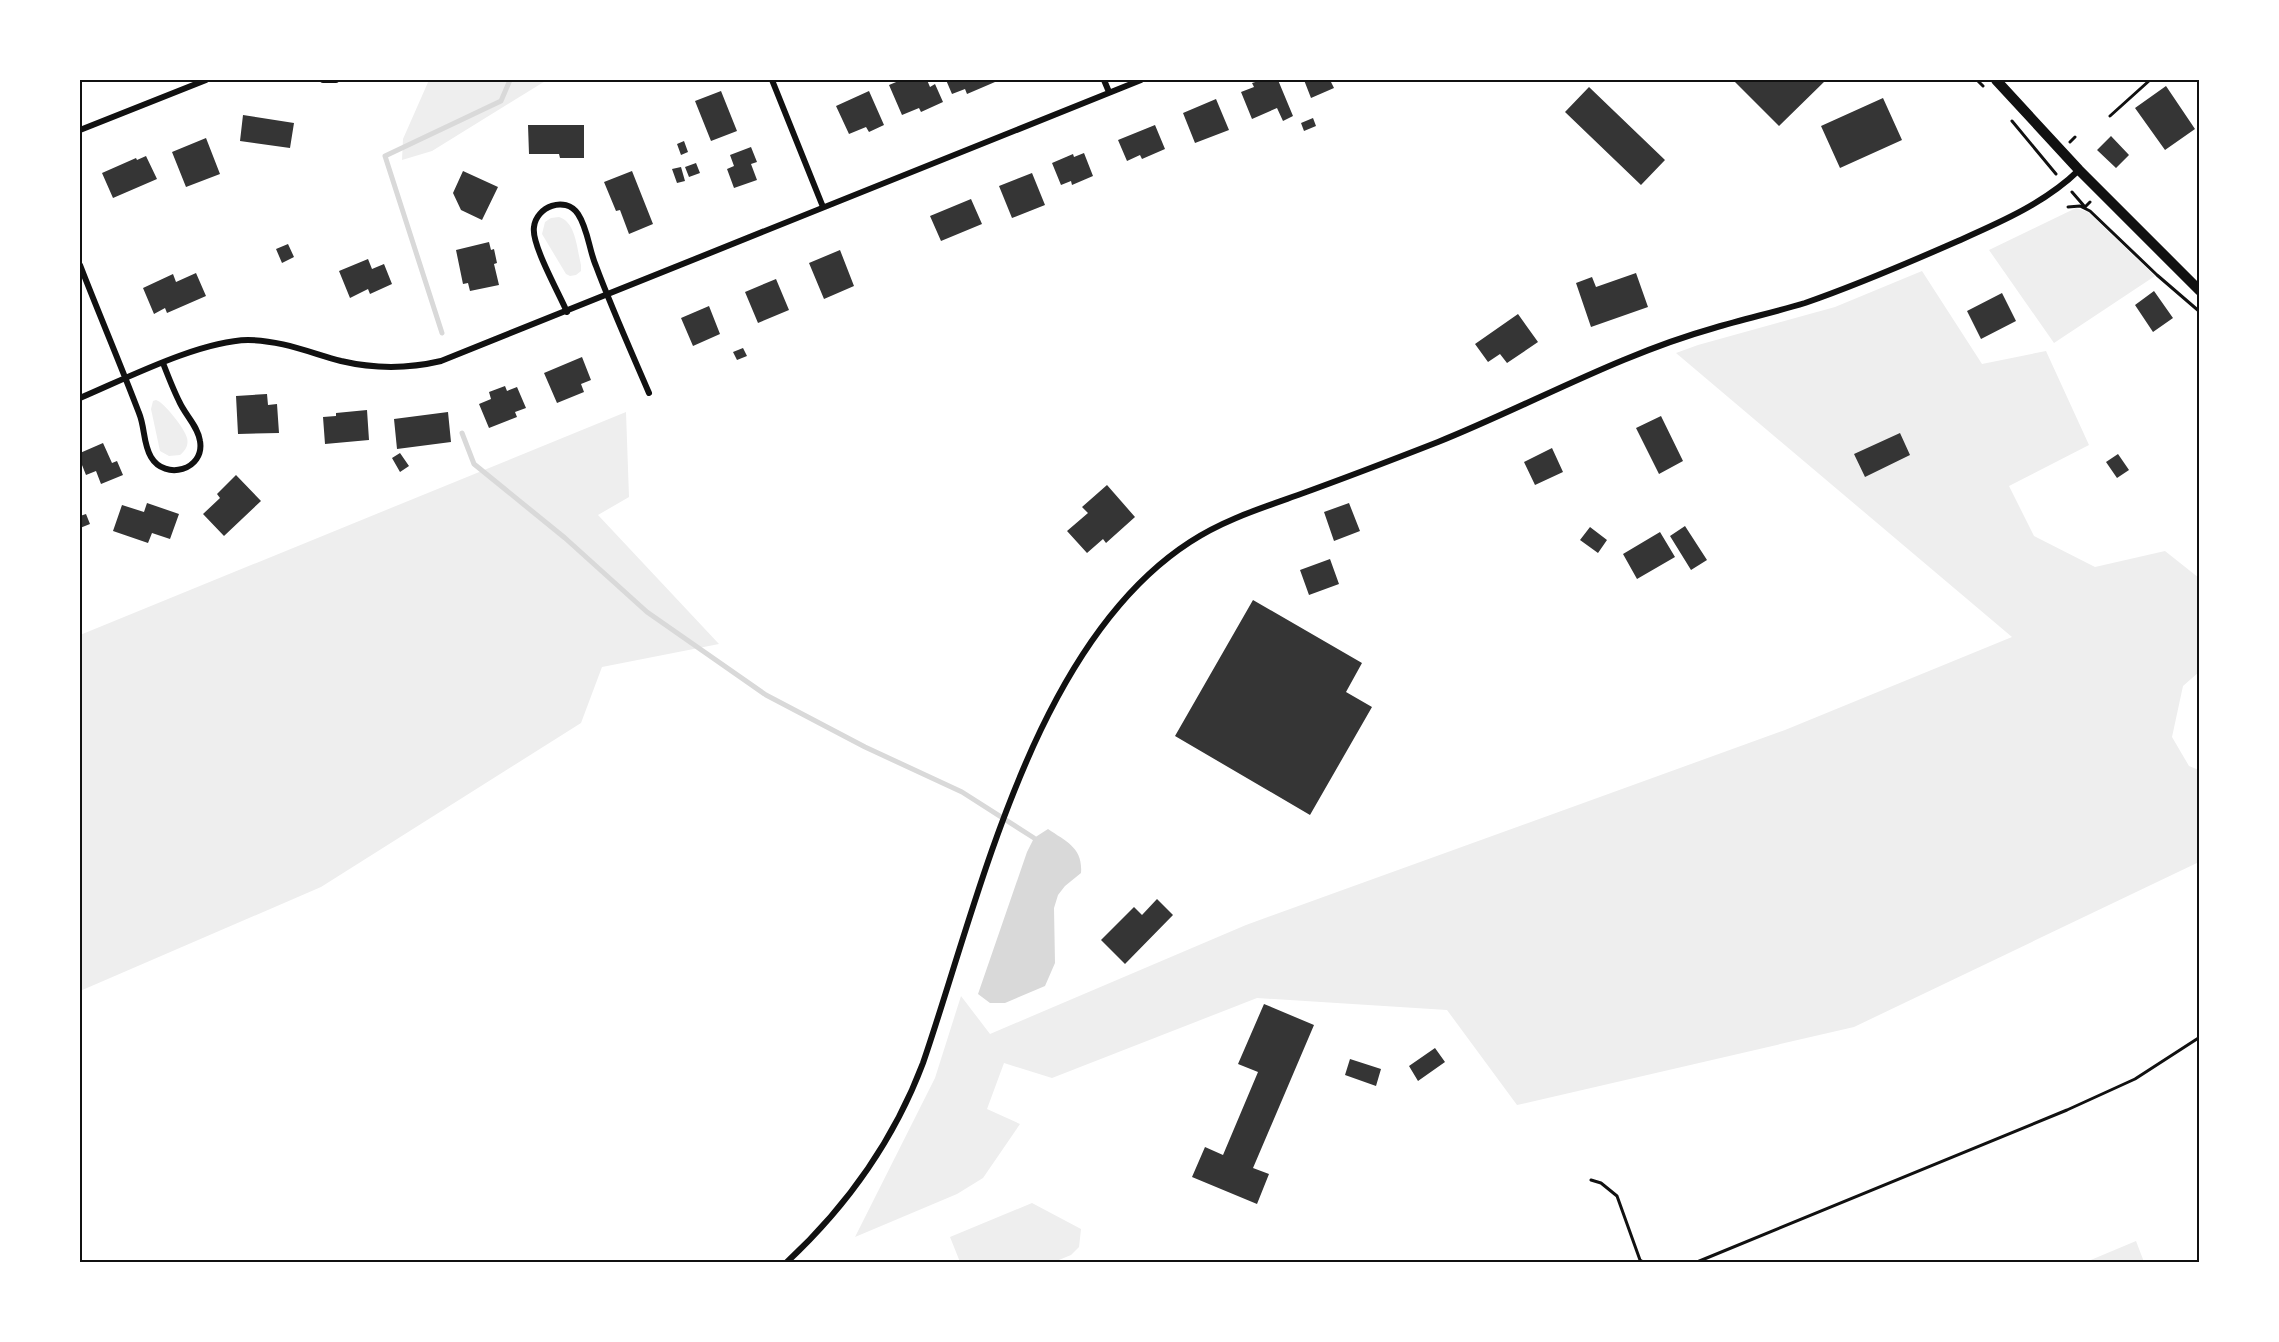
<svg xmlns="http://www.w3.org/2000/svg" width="2279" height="1342" font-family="'Nunito Sans',sans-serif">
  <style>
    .green { fill: #eee }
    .water { fill: #d9d9d9 }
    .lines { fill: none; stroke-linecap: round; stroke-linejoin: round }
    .stream { stroke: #d9d9d9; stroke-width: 5 }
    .building { fill: #353535 }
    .path { stroke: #111; stroke-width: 3 }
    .minor { stroke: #111; stroke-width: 6 }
    .tertiary { stroke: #111; stroke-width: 10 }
    .neatline { fill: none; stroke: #111; stroke-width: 2 }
  </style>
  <rect width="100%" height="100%" fill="#fff"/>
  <path class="green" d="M429,80h118l-115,71 -30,9 1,-21z
    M2076,208l12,4 67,64 -101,67 -65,-93z
    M559,217c17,5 18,32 22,48v6l-5,4 -6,1 -4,-2 -24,-40 3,-12 6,-4z
    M1922,271l60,93 64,-13 43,94 -80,41 25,50 61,31 70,-16 34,27v94l-16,14 -11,51 17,29 10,4v92l-345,165 -337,78 -70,-95 -190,-12 -205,80 -48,-15 -17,46 33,15 -37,54 -26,16 -102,43 80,-159 26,-82 29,38 256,-109 539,-195 227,-93 -336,-284 22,-8 137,-38z
    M156,400c8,2 29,29 31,38 2,7 -2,13 -7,17l-11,1 -9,-5 -9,-42 2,-8z
    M626,412l3,85 -31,18 121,129 -117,23 -21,56 -260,164 -241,104v-356z
    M1032,1203l49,26 -2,18 -8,8 -17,7h-94l-10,-25z
    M2136,1241l8,21h-58z"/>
  <path class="water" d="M1048,829c19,13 35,19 33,44l-16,13 -7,9 -4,13 1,55 -10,23 -40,17h-15l-12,-9 49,-142 7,-14z"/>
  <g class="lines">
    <path class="stream" d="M442,333l-57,-177 116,-55 9,-21
      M462,433l12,31 91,74 82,74 119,83 99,52 97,45 72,46"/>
  </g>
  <path class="building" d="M901,80h26l3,7 5,-3 8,18 -22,10 -2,-4 -17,7 -13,-30z
    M946,80h48l1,2 -28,12 -2,-5 -13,5z
    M1262,80h16l15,36 -10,5 -6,-13 -25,11 -11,-27 13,-5 -2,-4z
    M1304,80h26l4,8 -23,10z
    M1733,80h93l-47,46z
    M2166,86l29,43 -30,21 -30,-42z
    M1589,87l76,73 -24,25 -76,-73z
    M721,91l16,40 -26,10 -16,-40z
    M869,91l15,34 -15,7 -3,-5 -17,7 -13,-28z
    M1883,98l19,42 -62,28 -19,-42z
    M1216,99l13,31 -34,13 -12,-30z
    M243,115l51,8 -4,25 -50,-7z
    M1313,118l3,8 -12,5 -3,-8z
    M528,125h56v33h-24l-1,-4h-30z
    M1155,125l10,24 -23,10 -2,-4 -13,6 -9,-21z
    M2111,136l18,19 -13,13 -19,-18z
    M206,138l14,36 -34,13 -14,-35z
    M684,141l4,11 -7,3 -4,-11z
    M751,147l6,15 -6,2 6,16 -23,8 -7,-19 7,-3 -4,-11z
    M1084,153l9,23 -21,9 -1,-4 -10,4 -9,-22 21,-9 1,3z
    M146,156l11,23 -44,19 -11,-25 34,-15 1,2z
    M696,163l4,10 -11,4 -4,-10z
    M681,167l4,14 -8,2 -5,-14z
    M463,171l35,16 -16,33 -21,-10 -8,-17z
    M632,171l21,53 -24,10 -9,-24 -4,1 -12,-29z
    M1032,173l13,32 -33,13 -13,-32z
    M971,199l11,25 -41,17 -11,-25z
    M489,242l2,8 3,-1 3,14 -3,1 5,21 -29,6 -2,-8 -5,1 -7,-34z
    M288,244l6,13 -12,6 -6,-14z
    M840,250l14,36 -30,13 -15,-36z
    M368,259l4,10 12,-5 8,20 -22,10 -2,-5 -18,9 -11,-27z
    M196,273l10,23 -39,17 -2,-5 -11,6 -11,-26 30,-14 3,8z
    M1636,273l12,34 -57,20 -15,-44 16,-6 4,10z
    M776,279l13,31 -31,13 -13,-31z
    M2154,291l19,27 -20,14 -18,-27z
    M2002,293l14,28 -35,18 -14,-28z
    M709,306l11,28 -27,12 -12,-28z
    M1518,314l20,28 -31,21 -7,-9 -12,8 -13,-18z
    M743,348l4,8 -10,4 -4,-8z
    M582,357l9,23 -10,4 3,8 -27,11 -13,-30z
    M505,386l2,5 10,-4 9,21 -11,4 2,5 -28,11 -10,-24 12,-5 -2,-7z
    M267,394l1,11 9,-1 2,29 -41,1 -2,-38z
    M367,410l2,30 -44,4 -2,-27 13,-1v-3z
    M448,412l3,30 -54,7 -3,-30z
    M1661,416l22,45 -24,13 -23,-46z
    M1900,433l10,22 -45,22 -11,-23z
    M103,443l9,20 5,-2 6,14 -22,9 -5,-13 -10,4 -6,-15v-7z
    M1552,448l11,24 -28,13 -11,-23z
    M400,453l9,13 -9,6 -8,-14z
    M2118,454l11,16 -12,8 -11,-16z
    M236,475l25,26 -37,35 -21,-22 17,-16 -3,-4z
    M1107,485l28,32 -29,26 -3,-4 -16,14 -20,-22 21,-18 -6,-6z
    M147,503l32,11 -9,25 -18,-6 -4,10 -35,-12 9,-26 22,7z
    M1349,503l11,28 -26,10 -10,-29z
    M86,514l4,10 -10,4v-12z
    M1685,526l22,34 -16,10 -21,-34z
    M1590,527l17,13 -9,13 -18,-13z
    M1660,532l15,25 -38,22 -14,-25z
    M1330,559l9,25 -30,11 -9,-25z
    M1253,600l109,63 -16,29 26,15 -62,108 -135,-79z
    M1157,899l16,16 -48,49 -24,-24 33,-33 8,8z
    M1264,1004l50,21 -61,143 16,6 -12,30 -65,-27 13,-30 18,8 35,-83 -20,-8z
    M1435,1048l10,14 -27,19 -9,-15z
    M1350,1059l31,10 -5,17 -31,-11z"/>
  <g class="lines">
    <path class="path" d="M1977,80l6,6
      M2110,116l40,-36
      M2012,121l44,53
      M2070,142l5,-5
      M2072,192l13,15 5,-5
      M2068,207l12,-1 10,5 67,64 43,37
      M1591,1180l10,3 16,13 23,64 3,2
      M1697,1262l370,-152 68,-31 65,-42"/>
    <path class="minor" d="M323,80h13
      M772,80l51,127
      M1104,80l5,12
      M80,130l126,-50
      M80,265c19,49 40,98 59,148 6,14 4,31 12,44 14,24 54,13 49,-16 -2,-15 -15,-26 -21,-40 -6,-12 -11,-25 -16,-38
      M567,312c-8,-19 -36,-68 -33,-85 2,-20 31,-32 44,-13 10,15 11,36 18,52 16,43 35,85 53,127
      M80,398c45,-19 119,-57 168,-58 32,0 63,13 93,21 34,8 66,8 100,0l700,-281
      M787,1262c60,-56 107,-122 136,-199 57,-166 111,-420 267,-521 33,-22 72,-34 108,-47 47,-17 94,-35 140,-53 92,-37 180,-87 276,-114 30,-9 61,-16 91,-25 52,-18 103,-40 153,-62 43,-19 87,-38 121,-71"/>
    <path class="tertiary" d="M1996,80l83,90 121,121"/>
  </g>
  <rect width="2279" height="1342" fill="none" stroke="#ffffff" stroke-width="162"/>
  <rect x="81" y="81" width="2117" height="1180" class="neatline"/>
</svg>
